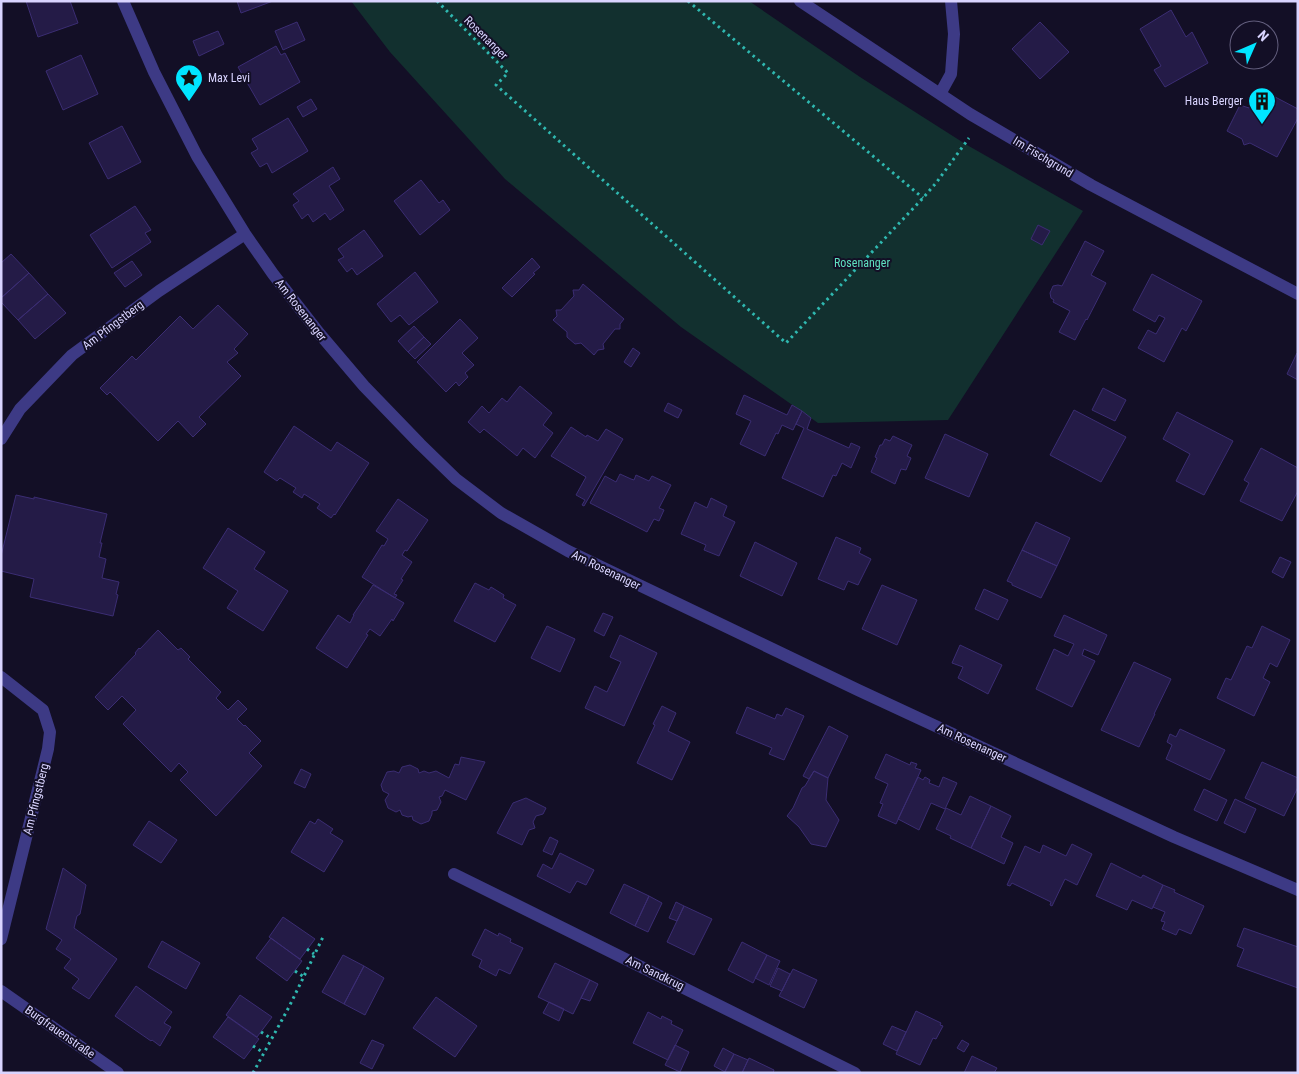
<svg xmlns="http://www.w3.org/2000/svg" width="1299" height="1074" font-family="'Roboto Condensed',sans-serif">
  <style>
    .green { fill: #12302f }
    .building { fill: #241b47; stroke: #3b2d73 }
    .lines { fill: none; stroke-linecap: round; stroke-linejoin: round }
    .path { stroke: #2fb8b0; stroke-width: 3; stroke-dasharray: 2.5 4; stroke-linecap: butt }
    .minor { stroke: #3d3a85; stroke-width: 12 }
    .labels { text-anchor: middle; stroke-width: 4; stroke-linejoin: round; paint-order: stroke }
    .street-label { font-size: 12px; fill: #d9d4ff; stroke: #130f26 }
    .poi-label { font-size: 12px; fill: #d9d4ff; stroke: #130f26; text-anchor: start }
    .park-label { font-size: 12px; fill: #5fe0c0; stroke: #130f26 }
  </style>
  <rect width="100%" height="100%" fill="#130f26"/>
  <path class="green" d="M351,1h398l111,76 107,68 116,66 -135,209 -130,3 -137,-96 -176,-148 -115,-127z"/>
  <path class="building" d="M26,1h44l8,22 -40,14z
    M237,1h36l-32,12z
    M1171,10l15,27 6,-5 16,31 -43,24 -11,-17 7,-4 -21,-37z
    M297,22l8,18 -22,10 -8,-19z
    M1040,22l29,30 -29,27 -28,-30z
    M218,31l6,13 -25,12 -6,-15z
    M276,46l5,9 4,-2 15,29 -40,23 -22,-38z
    M81,55l17,39 -35,16 -17,-39z
    M1258,88l40,21v9l-21,39 -27,-14 -6,2 -2,-6 -15,-8 13,-26 9,3z
    M311,99l6,10 -14,8 -6,-10z
    M288,118l20,33 -36,22 -5,-10 -7,4 -9,-14 7,-4 -6,-10z
    M122,126l19,36 -33,17 -19,-36z
    M333,167l7,12 -11,7 15,24 -14,10 -5,-7 -12,9 -5,-8 -6,5 -9,-14 6,-4 -6,-7z
    M421,180l18,23 4,-3 7,10 -30,25 -26,-34z
    M135,206l16,24 -6,3 6,9 -39,26 -22,-33z
    M1038,225l12,6 -8,14 -11,-6z
    M364,230l19,26 -26,19 -5,-7 -5,4 -9,-12 6,-3 -6,-8z
    M1085,241l19,10 -13,24 15,8 -19,37 -1,-1 -11,21 -16,-8 11,-21 -17,-9 1,-2 -3,-2 -1,-5 3,-7 5,-1 4,1z
    M11,254l18,19 -28,25v-35z
    M532,258l8,9 -7,6 2,1 -23,23 -10,-9z
    M132,261l10,14 -17,12 -11,-14z
    M415,272l23,30 -29,23 -9,-10 -9,7 -14,-18z
    M29,273l19,21 -30,26 -17,-18v-4z
    M1152,274l50,27 -16,30 -4,-3 -18,34 -26,-14 10,-18 8,4 9,-16 -6,-3 -4,7 -22,-12z
    M583,284l41,35 -4,5v5h-5l-12,15 1,5 -6,1 -4,5 -13,-12 -6,1 -8,-7v-5l-14,-12 4,-4 -1,-6h5l13,-14 -1,-6h6z
    M48,294l18,19 -31,26 -17,-19z
    M218,305l30,29 -14,15 4,4 -11,9 14,14 -42,41 7,7 -13,13 -15,-16 -20,20 -48,-49 -3,3 -7,-7 32,-32 4,4 44,-44 13,13z
    M460,319l18,19 -16,15 12,12 -9,8 3,4 -9,9 -3,-4 -10,10 -29,-30z
    M414,326l10,11 -16,15 -10,-11z
    M424,337l7,7 -16,15 -7,-7z
    M633,348l7,5 -9,14 -7,-5z
    M1297,353l1,1v26l-11,-6z
    M520,386l32,27 -9,12 10,8 -18,25 -12,-10 -6,8 -33,-27 -4,4 -12,-11 14,-16 7,7 13,-15 5,4z
    M1103,388l23,12 -11,21 -23,-11z
    M744,395l43,20 5,-10 10,6 -9,19 -11,-5 -4,9 -2,-1 -11,23 -25,-12 11,-23 -15,-7z
    M668,403l14,7 -4,8 -14,-7z
    M1074,410l52,27 -25,45 -51,-27z
    M802,411l9,7 -4,11 42,19 2,-5 9,4 -9,21 -9,-5 -6,13 -3,-1 -10,22 -41,-19 22,-50 -8,-4z
    M1177,412l56,29 -29,54 -28,-14 14,-27 -27,-15z
    M294,426l37,25 6,-9 32,21 -34,52 -1,-1 -3,4 -14,-10 3,-4 -16,-10 -2,4 -9,-6 3,-4 -16,-10 -3,3 -13,-9z
    M571,427l15,10 1,-2 11,6 8,-12 17,10 -39,67 -2,-1 3,-5 -9,-5 10,-18 -35,-21z
    M945,434l43,20 -19,43 -44,-19z
    M893,436l19,9 -5,11 4,2 -5,12 -5,-1 -6,15 -24,-12 6,-14 -2,-1 5,-12h2l3,-6 5,2z
    M1261,448l37,20v23l-16,30 -42,-20 9,-18 -5,-3z
    M620,474l11,5 3,1 2,-5 13,6 3,-5 19,9 -12,23 5,2 -5,11 -5,-2 -7,13 -57,-29 15,-27 11,6z
    M16,495l18,4v-2l73,17 -7,29h2l-3,14 7,2 -4,19 17,4 -3,12 2,1 -5,21 -83,-19 4,-18 -33,-8v-15z
    M711,498l16,8 -4,10 12,6 -16,34 -15,-6 2,-5 -25,-11 14,-32 12,6z
    M398,499l30,21 -21,31 -2,-1 -3,5 10,7 -11,17 2,1 -9,14 3,1 -2,3 -33,-21 20,-32 2,1 4,-7 -12,-8z
    M1036,522l34,16 -13,28 -35,-16z
    M228,528l37,24 -11,17 34,22 -25,40 -36,-23 11,-17 -35,-23z
    M836,537l25,11 -2,5 12,6 -13,26 -10,-4 -4,9 -26,-11z
    M755,542l42,21 -15,33 -42,-20z
    M1022,550l35,16 -16,32 -29,-13v-2l-5,-2z
    M1280,557l11,5 -8,16 -11,-6z
    M475,583l14,7 2,-3 13,8 -1,3 13,7 -21,37 -41,-21z
    M373,585l31,18 -11,18 -1,-2 -12,17 -10,-7 -4,5 2,1 -21,33 -31,-20 22,-33 12,8 4,-8h-1z
    M882,585l35,15 -20,45 -35,-16z
    M984,589l24,11 -10,20 -23,-11z
    M603,613l10,4 -9,19 -10,-5z
    M1064,615l43,20 -9,20 -14,-6 -2,6 13,6 -23,46 -36,-18 18,-40 14,7 6,-12 -20,-8z
    M547,626l28,13 -15,33 -29,-14z
    M1262,626l28,14 -13,27 -7,-4 -7,15 7,4 -16,34 -37,-18 9,-20 5,2 16,-34 5,2z
    M158,630l20,20 3,-2 9,9 -2,2 33,33 -5,6 12,12 10,-10 9,9 -10,10 7,7 1,-1 16,16 -12,12 13,13 -46,50 -36,-36 8,-8 -9,-9 -8,9 -48,-48 13,-14 -14,-14 -14,14 -13,-13 41,-43 -1,-1 4,-5 1,1z
    M620,635l37,18 -33,73 -39,-18 10,-22 12,6 14,-30 -11,-5z
    M960,645l42,20 -14,29 -30,-16 5,-11 -11,-4z
    M1134,662l37,17 -17,35h1l-16,33 -38,-17z
    M662,706l14,7 -8,18 22,11 -18,38 -35,-17 18,-38 -2,-1z
    M747,707l28,12 2,-5 5,2 4,-8 18,8 -20,44 -15,-6 3,-6 -36,-15z
    M829,726l19,10 -20,42 -14,-7 -5,8 -6,-3z
    M1180,729l45,21 -15,30 -44,-21 6,-14 -5,-3 3,-8 6,3z
    M886,754l24,11 1,-3 6,2 -2,4 6,2 -25,54 -18,-8 5,-12 -3,-1 8,-19 -13,-6z
    M461,757l24,5 -19,38 -21,-10 -3,6 -3,1 2,5 -4,8 -5,1v3l-3,7 -8,3 -8,-4 -1,-4 -4,1 -6,-2 -2,-5 -4,2 -8,-4 -3,-8 4,-6 -6,-3 -2,-6 6,-13 7,-1 5,2 3,-6 8,-2 8,4 1,4 5,-2 5,2 7,-2 13,7 6,-14 4,1z
    M1262,762l36,16v9l-14,29 -39,-18z
    M301,769l10,5 -6,14 -11,-5z
    M814,771l14,7 -2,22 13,20 -13,27 -15,-3 -12,-17 -12,-11 6,-8 9,-20 3,-2z
    M918,777l5,3 2,-3 5,3 -1,3 10,4 4,-10 14,6 -12,26 -14,-6 -12,27 -21,-11z
    M1204,789l23,11 -10,21 -23,-11z
    M970,796l21,10 -20,42 -21,-10 1,-2 -15,-7 10,-21 15,7z
    M526,798l20,10 -3,6 -7,2 -3,6 2,6 -6,2 -7,15 -25,-12 16,-30z
    M1235,799l21,10 -11,24 -21,-10z
    M991,806l20,10 -10,21 12,6 -9,21 -33,-16z
    M318,819l15,10 -3,4 13,8 -19,31 -33,-20 19,-31 5,3z
    M149,821l28,19 -16,23 -28,-18z
    M550,837l8,4 -6,14 -9,-4z
    M1072,844l20,10 -15,31 -12,-6 -13,27 -2,-1 1,-3 -39,-19 -2,3 -3,-1 18,-39 15,7 3,-8 23,11z
    M560,853l34,17 -8,15 -9,-4 -7,12 -33,-17 6,-12 9,5z
    M1111,863l30,15 2,-3 20,10 -11,24 -20,-9 -5,10 -31,-14z
    M63,868l23,17 -6,29 -3,2 -3,12 43,31 -28,40 -17,-11 7,-9 -15,-11 7,-9 -15,-10 6,-9 -16,-11z
    M624,884l25,12 -14,30 -25,-13z
    M1163,885l12,5 -1,2 30,14 -13,28 -12,-5 -3,6 -14,-6 3,-7 -4,-1 4,-9 -12,-5z
    M649,896l13,7 -14,29 -13,-6z
    M676,902l8,4 -7,15 -8,-3z
    M684,906l28,13 -18,36 -27,-13z
    M283,917l32,22 -15,20 -31,-22z
    M1244,928l54,19v41l-61,-22 7,-17 -7,-3z
    M485,929l13,7 1,-3 12,6 -1,3 13,6 -13,26 -11,-5 -3,7 -17,-9 3,-7 -10,-5z
    M271,938l31,23 -15,20 -31,-23z
    M162,941l38,22 -14,26 -38,-22z
    M742,942l25,13 -14,28 -25,-13z
    M343,955l21,11 -20,38 -22,-12z
    M767,955l13,6 -11,24 -14,-7z
    M555,963l35,17 -17,34 -35,-17z
    M364,966l20,12 -19,37 -21,-11z
    M778,968l12,6 -8,17 -12,-5z
    M793,969l24,11 -13,28 -25,-12z
    M590,980l8,4 -8,17 -9,-3z
    M136,986l36,26 -8,11 7,4 -11,19 -8,-6 -1,1 -36,-25z
    M240,995l32,22 -15,20 -31,-22z
    M436,997l41,29 -22,31 -42,-29z
    M549,1002l15,7 -5,12 -16,-8z
    M916,1011l25,12 -1,2 3,1 -7,13 -3,-1 -13,27 -24,-11z
    M648,1012l13,7 1,-3 10,5 -1,3 12,6 -15,30 -35,-17z
    M228,1017l31,22 -15,20 -31,-22z
    M892,1026l14,6 -9,19 -14,-7z
    M372,1040l12,5 -12,24 -12,-6z
    M962,1040l7,4 -5,8 -7,-4z
    M675,1045l14,7 -9,20 -15,-7z
    M723,1048l11,6 -9,18 -11,-6z
    M734,1054l14,6 -6,13h-18z
    M972,1056l25,12 -3,5h-30z
    M749,1058l25,12 -1,3h-31z"/>
  <g class="lines">
    <path class="path" d="M437,1l71,72 -12,12 290,258 137,-145 13,-15 33,-45
      M688,1l235,197
      M307,949l7,5
      M295,971l9,6
      M261,1032l11,7
      M253,1046l11,7
      M253,1073l36,-66 34,-70"/>
    <path class="minor" d="M123,1l31,71 43,84 48,78 28,40 46,59 45,53 56,58 36,35 45,34 67,38 290,139 316,147 124,53
      M800,1l170,113 121,71 207,109
      M940,94l11,-20 3,-40 -3,-33
      M1,439l19,-30 52,-54 87,-64 86,-57
      M1,677l42,33 7,22 -2,17 -47,190
      M454,874l401,199
      M1,991l117,82"/>
  </g>
  <defs>
    <g id="sight-pin" transform="scale(1.4375)"><path d="M0 17L-7.5 6A9.5 9.5 0 1 1 7.5 6Z" fill="#00e5ff" stroke="#130f26"/><path d="M0-6L1.8-2.2L6-1.7L2.9 1.2L3.7 5.4L0 3.3L-3.7 5.4L-2.9 1.2L-6-1.7L-1.8-2.2Z" fill="#111"/></g>
    <g id="building-pin" transform="scale(1.4375)"><path d="M0 17L-7.5 6A9.5 9.5 0 1 1 7.5 6Z" fill="#00e5ff" stroke="#130f26"/><path d="M-4-6H4V6H1V3H-1V6H-4ZM-2.5-4.3h1.7v1.8h-1.7ZM.8-4.3h1.7v1.8H.8ZM-2.5-1h1.7V.8h-1.7ZM.8-1h1.7V.8H.8Z" fill="#111"/></g>
  </defs>
  <g fill-rule="evenodd">
    <use href="#sight-pin" x="189" y="78"/>
    <use href="#building-pin" x="1262" y="101"/>
  </g>
  <g class="labels">
    <g class="street-label">
      <text transform="translate(486 38) rotate(45)" y="4">Rosenanger</text>
      <text transform="translate(1043 157) rotate(31)" y="4">Im Fischgrund</text>
      <text transform="translate(301 310) rotate(52)" y="4">Am Rosenanger</text>
      <text transform="translate(113 325) rotate(-37)" y="4">Am Pfingstberg</text>
      <text transform="translate(606 570) rotate(26)" y="4">Am Rosenanger</text>
      <text transform="translate(972 743) rotate(25)" y="4">Am Rosenanger</text>
      <text transform="translate(36 799) rotate(-76)" y="4">Am Pfingstberg</text>
      <text transform="translate(655 973) rotate(26)" y="4">Am Sandkrug</text>
      <text transform="translate(60 1032) rotate(35)" y="4">Burgfrauenstraße</text>
    </g>
    <g class="poi-label">
      <text x="208" y="82">Max Levi</text>
      <text x="1243" y="105" text-anchor="end">Haus Berger</text>
    </g>
    <g class="park-label">
      <text x="862" y="267">Rosenanger</text>
    </g>
  </g>
  <rect width="1299" height="1074" fill="none" stroke="#d9d4ff" stroke-width="5"/>
  <g transform="translate(1254 45) rotate(45)"><circle r="24" fill="#130f26" stroke="#625e7d"/>
  <path d="M0-4L9 19L0 12L-9 19Z" fill="#00e5ff"/>
  <text y="-8" font-size="14" font-weight="bold" text-anchor="middle" fill="#d9d4ff">N</text>
  </g>
</svg>
